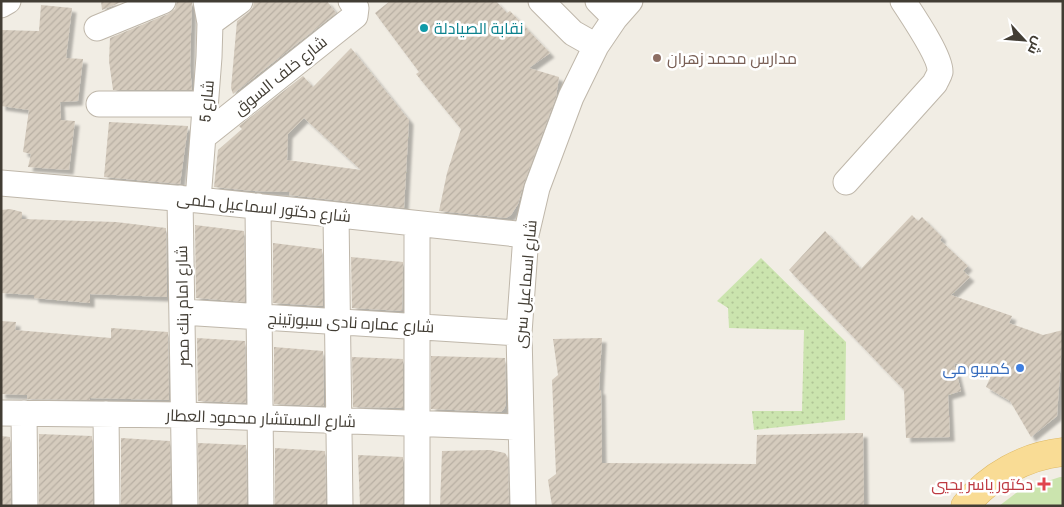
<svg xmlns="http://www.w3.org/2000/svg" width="1064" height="507" font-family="'Archivo Narrow',Cairo,sans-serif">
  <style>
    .green { fill: #cbe4ae }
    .park { fill: url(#park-dots) }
    .building { fill: url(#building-hatch); fill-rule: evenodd; filter: url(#shadow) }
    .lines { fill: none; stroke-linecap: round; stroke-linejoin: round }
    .minor-casing { stroke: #bfb7aa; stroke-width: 27 }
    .major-casing { stroke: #ddb966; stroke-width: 29 }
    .minor { stroke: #fff; stroke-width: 25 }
    .major { stroke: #f9dc95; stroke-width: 28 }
    .culture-dot { fill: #0f9aa8; stroke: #fff; stroke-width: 2 }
    .education-dot { fill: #8d6e63; stroke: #fff; stroke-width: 2 }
    .shop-dot { fill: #3f7fe0; stroke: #fff; stroke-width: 2 }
    .health-dot { fill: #e0444e; stroke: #fff; stroke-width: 2 }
    .labels { text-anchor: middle; stroke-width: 5; stroke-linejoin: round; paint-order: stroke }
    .culture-label { font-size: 16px; fill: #0d838f; stroke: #fff; text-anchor: start }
    .education-label { font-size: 16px; fill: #785e54; stroke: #fff; text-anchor: start }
    .street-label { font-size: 16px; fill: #423d34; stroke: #fff }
    .shop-label { font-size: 16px; fill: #366cbe; stroke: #fff; text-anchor: end }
    .health-label { font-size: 16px; fill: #be3a42; stroke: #fff; text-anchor: end }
  </style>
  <defs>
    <pattern id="park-dots" width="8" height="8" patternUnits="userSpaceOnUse" patternTransform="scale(1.25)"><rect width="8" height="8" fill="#cbe4ae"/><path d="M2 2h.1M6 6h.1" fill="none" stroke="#b0c496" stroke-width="1.8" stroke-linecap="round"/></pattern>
    <pattern id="building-hatch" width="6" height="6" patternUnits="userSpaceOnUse" patternTransform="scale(1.25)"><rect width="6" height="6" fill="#d5cbbd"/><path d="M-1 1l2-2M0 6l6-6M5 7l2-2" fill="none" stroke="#b8afa3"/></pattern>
    <filter id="shadow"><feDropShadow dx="4.5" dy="4.5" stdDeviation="1" flood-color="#0004"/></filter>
  </defs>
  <rect width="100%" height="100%" fill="#f1ede4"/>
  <path class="green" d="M1060,477h3v29h-64l21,-16z"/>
  <path class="park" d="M761,258l85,84 -1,78 -91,10 -2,-19h50l2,-81 -75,-2 -1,-20 -11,-7z"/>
  <path class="building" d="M101,1h23l-22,9z
    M177,1h15l-2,65 2,24h-79l-4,-29 1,-23 58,-24 7,-5z
    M254,1h73l9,12 -103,81 -2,-6 6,-67 12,-9 4,-5z
    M390,1h106l11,12 3,-2 40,42 -21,15 30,9 -3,20 -32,86 -6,21 -7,11 -5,3 -67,-7 8,-38 14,-44 -45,-55 3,-2 -44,-59z
    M41,5l31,3 -6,50 17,1 -5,42 -18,1 1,18 14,1 -6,49 -41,-3 3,-13 -8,-2 6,-42 -28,-4v-76l38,1z
    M351,48l58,72 -5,88 -115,-13 1,-3 -37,-1 -39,-4 4,-37 24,-21 -3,-3 64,-50 10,11zM304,118l57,52 -74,-10 1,-26z
    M109,122l79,4 -8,58 -76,-7z
    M10,209l12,3v7l94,3 50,6 1,69 -77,-3v9l-56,-5v-3l-33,-2v-83z
    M912,215l6,6 4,-4 20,20 -2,3 28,26 -5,5 7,6 -19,18 61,21 -3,7 34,12 20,-5 -6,86 -26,21 -21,-36 -24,-14 7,-16 -39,-8 7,28 -13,4 2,42 -44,1 -2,-48 -115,-120 36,-39 36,38z
    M195,225l49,6 1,71 -49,-4z
    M273,243l49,6 1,57 -50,-3z
    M351,257l52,5 -1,49 -50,-3z
    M1,321l15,1 -1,8 96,8v-10l57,4 1,68 -79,-2v2l-63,-1v-4l-26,-1z
    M197,338l48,3 1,62 -48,-2z
    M602,338l-3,52h2l1,73 154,1 1,-29 106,-2 1,73h-312l-4,-26 8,-6 -4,-94 6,-5 -5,-36z
    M274,347l49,4 1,55 -50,-2z
    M431,356l74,2 1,46 -2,5 -3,3 -70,-3z
    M352,357l51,2v49l-50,-1z
    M39,434l53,2 1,70h-54z
    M1,436l9,1 1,69h-10z
    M121,438l49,3 1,65h-50z
    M198,443l48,2 1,61h-48z
    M275,448l50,3 1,55h-51z
    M490,450l15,3 3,5 1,48h-69l2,-55z
    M358,455l45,2v49h-43z"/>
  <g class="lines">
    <g class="minor-casing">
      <path id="minor" d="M541,1l32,32 23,13
        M598,1l17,17
        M1,5l7,-4
        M210,23l30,-22
        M97,28l66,-27
        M99,104h106
        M203,137l152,-121 1,-8 -5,-7
        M846,182l89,-99c1,-3 4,-7 5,-11 1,-15 -28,-57 -37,-71
        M1,183l197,17 328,35
        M180,198l5,308
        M198,200l11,-143 1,-34 -4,-22
        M258,206l3,300
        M336,215l4,291
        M417,224v282
        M182,312l337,21
        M1,413l183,2 336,12
        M24,413l1,93
        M106,414l1,92
        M523,506l-4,-173 7,-98 11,-47 34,-91 25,-51 19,-28 15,-17"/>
    </g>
    <g class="major-casing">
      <path id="major" d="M965,506c24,-30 60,-50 98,-54"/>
    </g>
    <use href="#minor" class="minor"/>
    <use href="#major" class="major"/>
  </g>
  <circle class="culture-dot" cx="424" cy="28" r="5"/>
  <circle class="education-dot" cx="657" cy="58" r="5"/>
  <circle class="shop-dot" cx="1020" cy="368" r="5"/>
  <path class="health-dot" d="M1041.5 476.5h5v5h5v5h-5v5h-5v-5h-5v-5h5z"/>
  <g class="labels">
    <g class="culture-label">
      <text x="434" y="34">نقابة الصيادلة</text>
    </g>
    <g class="education-label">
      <text x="667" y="64">مدارس محمد زهران</text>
    </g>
    <g class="street-label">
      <text transform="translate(280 75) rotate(-39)" y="6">شارع خلف السوق</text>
      <text transform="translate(206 101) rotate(-85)" y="6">شارع 5</text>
      <text transform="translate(264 207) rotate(6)" y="6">شارع دكتور اسماعيل حلمى</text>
      <text transform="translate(525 284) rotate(-85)" y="6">شارع اسماعيل سرى</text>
      <text transform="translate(182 306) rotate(-91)" y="6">شارع امام بنك مصر</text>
      <text transform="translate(351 322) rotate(3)" y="6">شارع عماره نادى سبورتينج</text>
      <text transform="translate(261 418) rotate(2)" y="6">شارع المستشار محمود العطار</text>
    </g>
    <g class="shop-label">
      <text x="1010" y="374">كمبيو مى</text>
    </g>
    <g class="health-label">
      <text x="1033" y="490">دكتور ياسر يحيي</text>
    </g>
  </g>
  <rect width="1064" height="507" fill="none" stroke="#423d34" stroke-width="5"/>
  <g transform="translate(1024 40) rotate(116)" stroke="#ffffff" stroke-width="4" paint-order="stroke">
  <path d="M0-4L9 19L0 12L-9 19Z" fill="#423d34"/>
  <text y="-8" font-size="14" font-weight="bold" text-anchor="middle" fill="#423d34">ش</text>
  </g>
</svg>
